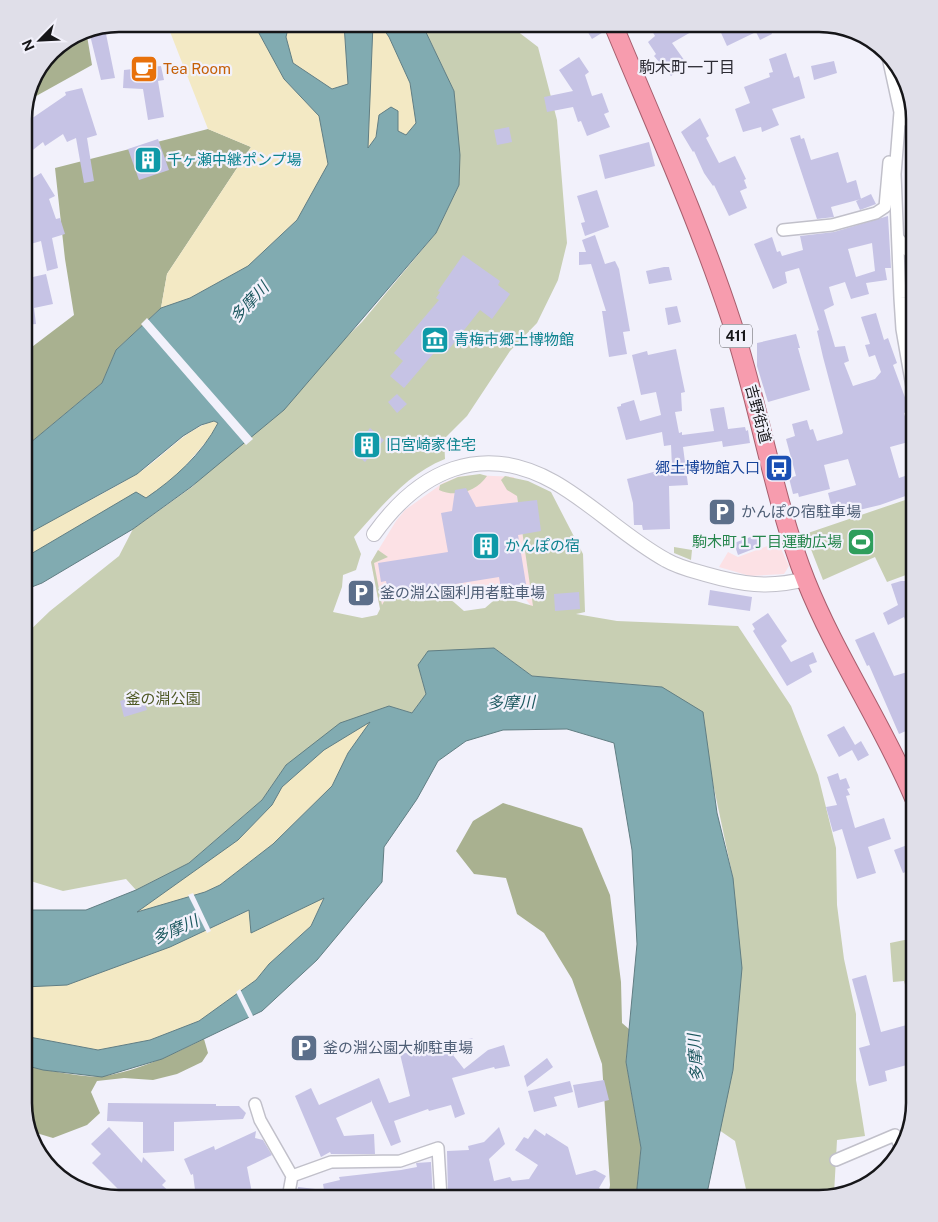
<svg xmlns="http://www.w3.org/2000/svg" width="938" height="1222" font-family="'Public Sans','Noto Sans JP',sans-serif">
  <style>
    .commercial { fill: #fce1e5 }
    .green { fill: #c8cfb3 }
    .forest { fill: #a9b190 }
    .sand { fill: #f3e9c4 }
    .water { fill: #81abb1; stroke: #617e83; fill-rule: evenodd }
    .pier { fill: #f2f1fb }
    .building { fill: #c6c3e5; fill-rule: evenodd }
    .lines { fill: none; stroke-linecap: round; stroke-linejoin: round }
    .minor-casing { stroke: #c1c0ca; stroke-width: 14 }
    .tertiary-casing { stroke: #c1c0ca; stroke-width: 16 }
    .trunk-casing { stroke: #a75e6d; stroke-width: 20 }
    .minor { stroke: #fff; stroke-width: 11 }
    .tertiary { stroke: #fff; stroke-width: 14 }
    .trunk { stroke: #f79cae; stroke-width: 18 }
    .labels { text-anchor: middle; stroke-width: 4.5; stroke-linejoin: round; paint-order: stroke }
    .shield { fill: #f2f1fb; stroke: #58585d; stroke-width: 1 }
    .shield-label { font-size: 14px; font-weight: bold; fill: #161619 }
    .food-label { font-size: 15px; fill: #c56008; stroke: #f2f1fb; text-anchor: start }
    .culture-label { font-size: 15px; fill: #0d838f; stroke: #f2f1fb; text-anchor: start }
    .street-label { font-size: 15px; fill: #161619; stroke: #f2f1fb }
    .transit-label { font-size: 15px; fill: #164399; stroke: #f2f1fb; text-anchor: end }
    .service-label { font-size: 15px; fill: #4e5e75; stroke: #f2f1fb; text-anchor: start }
    .leisure-label { font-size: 15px; fill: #27864d; stroke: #f2f1fb; text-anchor: end }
    .park-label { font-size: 15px; fill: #4e5824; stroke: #f2f1fb }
    .neighbourhood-label { font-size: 16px; fill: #2d2c34; stroke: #f2f1fb }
    .water-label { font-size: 16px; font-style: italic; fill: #1c585f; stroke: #f2f1fb }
    .rim { fill: none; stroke: #161619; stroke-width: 2.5 }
  </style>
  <rect width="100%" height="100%" fill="#f2f1fb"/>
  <path class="commercial" d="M473,475l41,2 20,133 -9,-12 -41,-8 -34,1 -69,22 -10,-51 25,-41 9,-11 38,-27 15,-6z
    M778,542l11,24 -5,8 -34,2 -31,-9 9,-15 10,5z"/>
  <path class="green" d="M422,24h86l30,23 19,73 10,123 -9,37 -21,43 -27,28 -43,65 -23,23 1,20c-38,15 -64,48 -91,78l7,17 -5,16 -13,5 -1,12 -9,25 29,6 15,-3 3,-6 -9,-47 7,-12 10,7 -14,6 8,42 4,-7 54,-8 24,21 21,-3 14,-12 34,10 -16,-110 -10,-6 -6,-10 4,-4 23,5 23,11 32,62 2,58 -9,2 41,7 121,5 53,80 27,69 18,73 1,57 7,54 12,55v66l9,56 -28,4 -3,54 -16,4h-70l-13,-57 -16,-11 14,-60v-192l-22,-104 -49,-87 -130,-11 -38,-28 -76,17 8,29 -14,19 -23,-7 -103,59 -24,35 -73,63 -53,27 -10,-11 -63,12 -39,-12v-243l26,-25 69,-55 14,-27 59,-42 170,-165 74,-89 23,-48 -5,-94z
    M480,474l7,2c-10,15 -31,22 -48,14l1,-5 18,-8z
    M914,497v75l-27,10 -12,-25 -52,23 -18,-46z
    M674,547l18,3 -1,10 -17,-7z
    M914,938v79l-10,-36 -11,1 -3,-39z"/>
  <path class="forest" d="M87,36l5,29 -63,35 5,-23 22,-29z
    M208,129l43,18 -84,127 -6,34 -45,42 -14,33 -78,65v-95l50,-38 -9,-56 -10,-91z
    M503,803l79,25 28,67 11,87 1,41 7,6 -3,33 15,86 -5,50h-28l2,-13 -8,-121 -30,-85 -28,-46 -27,-19 -11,-36 -32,-4 -18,-23 17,-30z
    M204,1039l4,14 -6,9 -25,12 -24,6 -29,-2 -27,3 -6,11 9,21 -13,12 -34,13 -20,-6 -9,-30v-37c17,4 63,14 80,11 34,-5 69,-22 100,-37z"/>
  <path class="sand" d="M167,24h87l30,55 35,37 9,48 -31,56 -49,46 -58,32 -29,10 6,-34 84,-127 -43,-18z
    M289,24h55l4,60 -16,5 -39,-26 -7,-26z
    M373,24h7l9,13 21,46 6,40 -10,13 -8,-5v-20l-19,4 -3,22 -9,12z
    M214,421l4,2 -7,13 -37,43 -28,19 -122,60v-22c36,-21 75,-39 111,-61 29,-17 46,-44 79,-54z
    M371,721l-23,32 -16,33 -59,58 -53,41 -15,7 -70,21 103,-73 34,-35 10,-18 42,-37z
    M324,897l-13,29 -42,38 -13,16 -57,41 -49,19 -52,10 -74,-14v-49l43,-2 103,-38 80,-37 1,23z"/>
  <path class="water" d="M254,24h35l-3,13 7,26 39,26 16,-5 -4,-60h29l-5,124 8,-11 3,-22 12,-8 7,4v20l8,4 10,-12 -6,-40 -21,-46 -9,-13h42l32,67 6,64 -1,30 -23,48 -152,177 -93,77 -58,42 -91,54 -18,7v-32l112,-66 10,6c28,-19 56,-44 72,-75l-4,-2 -13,4 -18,11 -46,38 -113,62v-88l78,-65 14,-33 45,-42 29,-10 58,-32 49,-46 31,-56 -9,-48 -35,-37z
    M494,648l38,28 130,11 41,25 14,101 16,65 9,90 -9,102 -27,128h-70l5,-50 -15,-86 11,-118 -5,-94 -18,-107 -47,-14 -64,1 -37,11 -28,20 -21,38 -33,48 -2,35 -65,78 -55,51 -100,48 -60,18 -59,-7 -19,-5v-29l74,14 52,-10 49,-19 57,-41 13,-16 42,-38 13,-28 -73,35 -2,-23 -79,37 -103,38 -43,2v-77h62l50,-20 53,-27 73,-63 24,-35 54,-42 49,-17 23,7 14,-19 -8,-29 10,-14zM370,722l-22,31 -16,33 -59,58 -53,41 -15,7 -68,20 101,-72 34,-35 10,-18 42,-37z"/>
  <path class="pier" d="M147,318l106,121 -7,6 -105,-121z
    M193,893l18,38 -4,2 -19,-38z
    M240,989l14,29 -4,2 -14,-28z"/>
  <path class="building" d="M583,24h20l2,7 -13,8z
    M648,24h57l-33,19 15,21 -16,12 -17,-20 2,-2 -8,-12 7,-6z
    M717,24h56l-4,2 3,8 -12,6 -4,-8 -29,14z
    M105,29l10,49 -14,2 -11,-45z
    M786,53l8,25 5,-2 6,22 -33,11 7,16 -17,7 -1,-5 -18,5 -8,-23 15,-6 -6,-16 26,-10 -1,-4 4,-1 -4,-13z
    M579,57l10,15 -4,3 7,21 10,-3 7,19 -5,2 6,13 -23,9 -6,-15 -3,1 -5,-15 -26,5 -3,-15 29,-6 -14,-21z
    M834,61l3,12 -23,7 -3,-14z
    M161,66l3,14 -6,1 6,36 -16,3 -5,-31 -20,-1 1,-18z
    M82,88l15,47 -10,3 7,43 -10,2 -8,-45 -9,4 -4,-8 -18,12 -2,-4 -19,15v-27l7,-5 -3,-4 38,-26 -1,-3z
    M700,118l9,18 -3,2 13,25 16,-7 11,23 -2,1 3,8 -7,3 7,17 -18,8 -15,-31 -1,1 -9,-13 -10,-22 -1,1 -12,-20z
    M509,127l3,15 -15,3 -3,-15z
    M800,135l1,4 3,-1 7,22 27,-8 9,31 9,-3 5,19 -30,8 3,10 -17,2 -27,-81z
    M158,139l11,31 -30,10 -11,-31z
    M649,142l6,24 -50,13 -6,-24z
    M41,173l14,23 -6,3 7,20 4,-1 5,16 -13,4 6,30 -11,3 -6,-30 -14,4 -3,-9v-53z
    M597,190l12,37 -24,9 -4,-13 4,-1 -8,-26z
    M871,194l5,10 -16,6 -4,-9z
    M888,216l3,52h-6l2,12 -21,3 3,11 -18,5 -6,-17 -16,5 5,18 -10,5 11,37 10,-1 4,15 -5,2 9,23 22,-7 6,-7 -6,-17 -6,2 -4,-12 5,-1 -9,-27 15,-4 8,27 4,-2 9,25 -4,2 17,46 -6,2 8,28 -22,6 9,31 15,-5v20l-34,12 -46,11 -6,-23 28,-8 -8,-26 -24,6 6,24 -31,8 -1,-4 -5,1 -4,-16 7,-2 -10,-37 9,-3 -3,-12 15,-4 3,10 3,-1 4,12 25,-7 1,-2 -20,-75 -6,-26 2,-1 -20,-62 -14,4 2,11 -14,6 -19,-45 18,-7 5,15 3,-1 2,5 21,-6 -3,-14 34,-4zM872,243l3,28 -19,6 -8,-28z
    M595,235l10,29 10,-3 4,8 11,62 -7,1 4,22 -18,3 -7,-46h4l-15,-47 -12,1v-13h7l-4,-12z
    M463,255l37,26 -2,4 12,9 -18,25 -12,-9 -34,43 -7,-6 -35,41 -14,-12 13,-15 -9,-8 45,-53 -3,-2 4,-6 -2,-1z
    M664,267h5l3,13 -23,4 -3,-13z
    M46,274l7,30 -19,4 2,16 -12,1v-46z
    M677,306l4,16 -13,3 -3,-17z
    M796,334l4,14h-2l12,42 -42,12 -11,-36v-23z
    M676,349l9,43 -4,1 1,18 -7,1 4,21 3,-1v3l32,-4 -4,-22 14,-2 4,22 17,-2 1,4 2,-1 2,13 -27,4 -1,-6 -39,6 5,38 -19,1 1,43 -27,1 -1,-5h-8l-1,-22 -6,-24 45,-12 -1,-22 -7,1 -2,-14 -36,8 -9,-33 4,-1v-2l13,-4 6,21 21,-6 -5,-23 -15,3 -9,-40 15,-4 1,4z
    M397,394l10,10 -10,9 -9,-11z
    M370,428l14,12 -19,22 -14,-12z
    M466,488l10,19 61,-7 4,31 -23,4 8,49 -25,5 -2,-12 -93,15v-3l-18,3 -2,-11 -5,1 -3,-19 70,-11 -7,-39 11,-2 3,-21z
    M756,535l5,11 -23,9 -4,-12z
    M901,581h5l8,25v35h-2l-8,-24 -16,8 -5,-12 15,-8 -7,-21z
    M710,590l42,7 -2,14 -42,-6z
    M579,592l1,17 -25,2 -1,-17z
    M768,613l19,28 -6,5 10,16 22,-10 4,10 -8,3 3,7 -25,14 -34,-55 2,-2 -3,-5z
    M874,632l20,44 20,-6v48l-5,1 4,9 -14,6 -30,-69 -2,1 -12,-26z
    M142,694l5,16 -23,7 -4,-16z
    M844,726l11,19 6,-4 8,14 -11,6 -6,-11 -13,7 -12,-22z
    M838,773l2,7 6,-2 4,10 -3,1 3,6 -4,1 9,32 29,-10 7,21 -23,8 8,26 -19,6 -15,-50 -9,3 -7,-25 11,-2 -10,-28z
    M910,844l4,10v15l-11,4 -9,-23z
    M866,975l15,57 33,-9v40l-29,8 2,10 -18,5 -10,-38 11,-3 -18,-66z
    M473,1038l-20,17 11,14 24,-19 16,-5 6,21 -15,3 -1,-2 -42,11 13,36 -10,4 -4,-13 -22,6 -1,-2 -34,12 7,21 -10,4 -20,-46v2l-35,16 8,18 30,-2 1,20h-44l-1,-2 -9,5 -26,-61 16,-8 8,17 60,-27 10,25 21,-7 -10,-42z
    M547,1058l6,9 -26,20 -3,-11z
    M604,1080l5,20 -31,8 -5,-23z
    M570,1081l3,11 -19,5 3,9 -23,6 -6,-21z
    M108,1103l108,1v2h23l7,7 -3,6 -69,3v29l-31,2v-31l-36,-1z
    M109,1127l33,36 1,-6 23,24 -4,4 14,13h-33l-7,-7 -8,7h-5l-6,-6 2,-2 -27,-27 9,-9 -10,-10z
    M499,1127l6,17 -16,15 5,22 16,-4 2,4 17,-2 9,-14 -23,-15 9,-13 4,2 7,-10 10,7 1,-3 22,14 8,28 19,-5 11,6 -7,12 16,10h-105l-2,-7 -26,6 -1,-3 -33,3 -1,-46 22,-1 -1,-4 16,-4z
    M256,1131l-1,7 8,2 9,15 -25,12 6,31h-11l-1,-2 -45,2 -3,-24 -2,1 -7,-16 30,-13 1,4z
    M431,1162l2,36h-96v-3l-4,1v2h-36l1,-11 26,3 -1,-6 17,-4 -1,-3 62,-7 16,-3 -1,-4z"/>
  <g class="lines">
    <g class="minor-casing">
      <path id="minor" d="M888,57l12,55 -5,62 5,124 2,31 12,69
        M901,121l12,-5
        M783,230l49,-5 44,-12 9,-6 4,-45
        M898,238l16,20
        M255,1104l5,16 32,56 -4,22
        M836,1160l59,-25 7,15
        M292,1176l39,-14 69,-1 38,-13 3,50"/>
    </g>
    <g class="tertiary-casing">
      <path id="tertiary" d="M374,534c45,-63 107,-93 180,-52 39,22 72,56 112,78 12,7 25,10 39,14 35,10 64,15 100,5"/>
    </g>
    <g class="trunk-casing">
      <path id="trunk" d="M613,24c41,99 86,198 119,299 28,85 41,175 74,258 30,75 76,142 108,217"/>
    </g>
    <use href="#minor" class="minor"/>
    <use href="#tertiary" class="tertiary"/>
    <use href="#trunk" class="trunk"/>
  </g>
  <defs>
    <g id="cafe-square" transform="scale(1.4375)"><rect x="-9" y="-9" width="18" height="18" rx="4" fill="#e8710a" stroke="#f2f1fb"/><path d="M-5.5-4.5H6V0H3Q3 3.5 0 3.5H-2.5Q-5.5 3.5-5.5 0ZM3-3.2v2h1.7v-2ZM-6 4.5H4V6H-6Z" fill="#fff"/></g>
    <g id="building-square" transform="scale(1.4375)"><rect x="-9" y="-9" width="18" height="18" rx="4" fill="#0f9aa8" stroke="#f2f1fb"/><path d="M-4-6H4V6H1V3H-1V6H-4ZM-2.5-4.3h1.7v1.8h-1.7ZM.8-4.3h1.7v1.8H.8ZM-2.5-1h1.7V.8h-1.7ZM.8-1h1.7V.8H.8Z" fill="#fff"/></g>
    <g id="museum-square" transform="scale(1.4375)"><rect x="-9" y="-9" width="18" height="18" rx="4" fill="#0f9aa8" stroke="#f2f1fb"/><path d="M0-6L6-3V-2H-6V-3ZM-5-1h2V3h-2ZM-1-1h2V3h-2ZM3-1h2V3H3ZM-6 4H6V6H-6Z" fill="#fff"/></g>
    <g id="bus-square" transform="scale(1.4375)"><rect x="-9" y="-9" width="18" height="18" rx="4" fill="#1a4fb4" stroke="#f2f1fb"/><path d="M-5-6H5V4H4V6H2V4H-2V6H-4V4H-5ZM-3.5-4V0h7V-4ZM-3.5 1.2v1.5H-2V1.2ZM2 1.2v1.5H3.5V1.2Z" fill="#fff"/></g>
    <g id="parking-square" transform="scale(1.4375)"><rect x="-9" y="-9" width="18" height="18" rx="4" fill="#5c6f8a" stroke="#f2f1fb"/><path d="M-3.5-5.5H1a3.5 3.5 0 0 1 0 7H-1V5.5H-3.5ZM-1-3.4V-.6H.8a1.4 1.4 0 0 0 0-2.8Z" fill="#fff"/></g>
    <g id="stadium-square" transform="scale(1.4375)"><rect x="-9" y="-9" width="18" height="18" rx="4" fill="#2e9e5b" stroke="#f2f1fb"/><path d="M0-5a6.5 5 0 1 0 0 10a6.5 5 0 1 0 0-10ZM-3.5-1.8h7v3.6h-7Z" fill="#fff"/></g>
  </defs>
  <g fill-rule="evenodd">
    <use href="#cafe-square" x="144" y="69"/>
    <use href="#building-square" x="148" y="160"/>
    <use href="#museum-square" x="435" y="340"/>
    <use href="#building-square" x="367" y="445"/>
    <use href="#bus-square" x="779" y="468"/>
    <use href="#parking-square" x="722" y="512"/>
    <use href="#stadium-square" x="861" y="542"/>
    <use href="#building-square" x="486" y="546"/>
    <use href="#parking-square" x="361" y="593"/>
    <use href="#parking-square" x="304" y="1048"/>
  </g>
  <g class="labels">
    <rect class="shield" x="720" y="324.5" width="32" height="23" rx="4"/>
    <g class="shield-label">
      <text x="736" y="341">411</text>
    </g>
    <g class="food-label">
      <text x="163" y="74">Tea Room</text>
    </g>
    <g class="culture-label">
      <text x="167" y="165">千ヶ瀬中継ポンプ場</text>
      <text x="454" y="345">青梅市郷土博物館</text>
      <text x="386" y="450">旧宮崎家住宅</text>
      <text x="505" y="551">かんぽの宿</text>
    </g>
    <g class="street-label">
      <text transform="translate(758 414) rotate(75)" y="5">吉野街道</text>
    </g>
    <g class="transit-label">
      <text x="760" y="473">郷土博物館入口</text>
    </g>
    <g class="service-label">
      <text x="741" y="517">かんぽの宿駐車場</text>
      <text x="380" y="598">釜の淵公園利用者駐車場</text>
      <text x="323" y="1053">釜の淵公園大柳駐車場</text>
    </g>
    <g class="leisure-label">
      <text x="842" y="547">駒木町１丁目運動広場</text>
    </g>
    <g class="park-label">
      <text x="163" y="704">釜の淵公園</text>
    </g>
    <g class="neighbourhood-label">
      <text x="687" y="73">駒木町一丁目</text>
    </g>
    <g class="water-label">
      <text transform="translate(249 302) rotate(-47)" y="6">多摩川</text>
      <text transform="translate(511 702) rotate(-1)" y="6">多摩川</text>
      <text transform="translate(175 929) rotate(-24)" y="6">多摩川</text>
      <text transform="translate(695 1058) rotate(-94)" y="6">多摩川</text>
    </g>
  </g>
  <path d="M0 0H938V1222H0ZM119 32H819A87 87 0 0 1 906 119V1103A87 87 0 0 1 819 1190H119A87 87 0 0 1 32 1103V119A87 87 0 0 1 119 32Z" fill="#e0dfe9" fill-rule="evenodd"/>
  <path class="rim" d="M119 32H819A87 87 0 0 1 906 119V1103A87 87 0 0 1 819 1190H119A87 87 0 0 1 32 1103V119A87 87 0 0 1 119 32Z"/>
  <g transform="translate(40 40) rotate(246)" stroke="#f2f1fb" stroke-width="4" paint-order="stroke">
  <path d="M0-4L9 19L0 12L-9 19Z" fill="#161619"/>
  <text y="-8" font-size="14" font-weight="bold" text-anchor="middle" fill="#161619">N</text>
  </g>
</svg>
